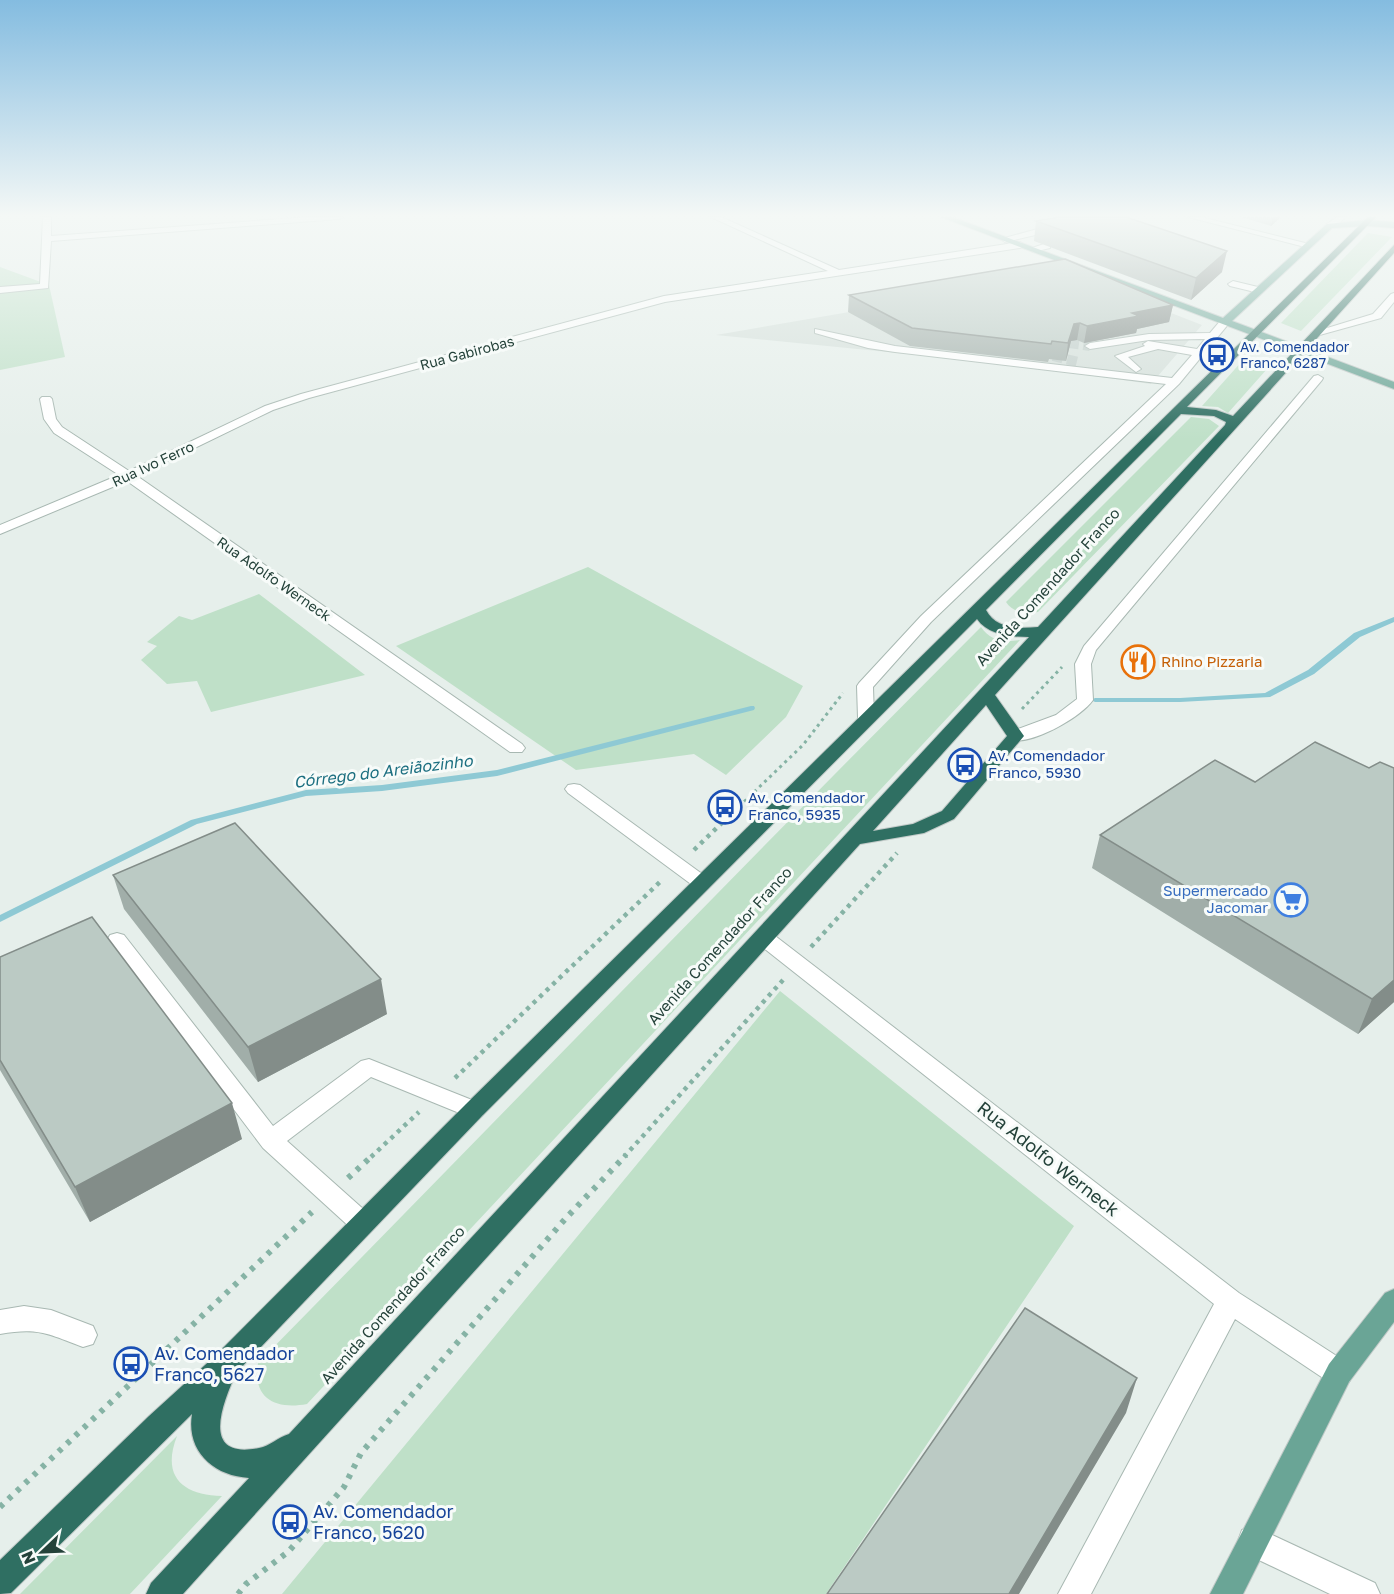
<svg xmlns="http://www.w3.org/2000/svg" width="1394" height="1594" font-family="'Golos Text',sans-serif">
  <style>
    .built { fill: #d4dfda }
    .green { fill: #bfe0c8 }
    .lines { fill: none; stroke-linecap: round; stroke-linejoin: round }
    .stream { fill: #8ec9d4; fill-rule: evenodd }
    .minor-tunnel { stroke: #bfccc8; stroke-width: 10; stroke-dasharray: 10 4.5; stroke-linecap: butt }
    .minor-casing { stroke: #a8b8b2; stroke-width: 2 }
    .major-casing { stroke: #c2cac8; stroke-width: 2 }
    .highway-casing { stroke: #c2cac8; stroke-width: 2 }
    .path-far2 { stroke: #86b3a5; stroke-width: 3; stroke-dasharray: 3 4; stroke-linecap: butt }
    .path-far1 { stroke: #86b3a5; stroke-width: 4.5; stroke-dasharray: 4 5; stroke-linecap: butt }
    .path { stroke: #86b3a5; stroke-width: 6; stroke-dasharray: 4.5 7; stroke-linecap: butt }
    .minor { fill: #fff; fill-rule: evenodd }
    .major { fill: #6aa596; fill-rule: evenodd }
    .highway { fill: #2f6f62; fill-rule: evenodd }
    .wall { fill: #a1aea9 }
    .shaded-wall { fill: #838d89 }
    .building { fill: #bbcac4; stroke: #838d89; stroke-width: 1.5 }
    .labels { text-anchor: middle; stroke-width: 6; stroke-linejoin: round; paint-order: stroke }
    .far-transit-label { font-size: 14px; fill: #164399; stroke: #f7fbf9; text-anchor: start }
    .far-street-label { font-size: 14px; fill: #24423a; stroke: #f7fbf9 }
    .street-label { font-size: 15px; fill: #24423a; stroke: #f7fbf9 }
    .food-label { font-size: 15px; fill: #c56008; stroke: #f7fbf9; text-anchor: start }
    .transit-label { font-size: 15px; fill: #164399; stroke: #f7fbf9; text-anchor: start }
    .shop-label { font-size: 15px; fill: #366cbe; stroke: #f7fbf9; text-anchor: end }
    .water-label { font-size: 16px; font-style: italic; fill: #1c6f80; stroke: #f7fbf9 }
    .near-street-label { font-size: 18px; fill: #24423a; stroke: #f7fbf9 }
    .near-transit-label { font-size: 18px; fill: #164399; stroke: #f7fbf9; text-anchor: start }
  </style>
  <rect width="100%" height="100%" fill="#e6efeb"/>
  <path class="built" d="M1071,274l131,51 -51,59 -143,-20 -292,-29z"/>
  <path class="green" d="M1368,233l24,4 -91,94 -20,-8z
    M0,267l49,18 16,72 -65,13z
    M1243,360l24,9 -39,44 -10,-6 -16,-1z
    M1191,417l18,2 10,7 -181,186c-12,2 -25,1 -32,-10z
    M588,567l215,119 -17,31 -60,58 -32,-21 -118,16 -180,-124z
    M259,594l106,81 -154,37 -14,-31 -30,3 -26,-24 16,-14 -10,-4 32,-26 13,4z
    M981,627c9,14 24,16 39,13l-713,764c-32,6 -55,-6 -49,-41 241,-245 480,-493 723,-736z
    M780,991l294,235 -248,368h-544z
    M177,1436c-16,41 6,59 45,60l-92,98h-110z"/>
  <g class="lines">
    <path class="stream" d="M1394,617v5l-34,15 -46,37 -44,23 -90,5h-85l-4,-2 4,-2h85l85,-5 43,-23 46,-37z
      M751,706h3l1,2 -1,2 -257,66 -115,15 -76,5 -109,28 -197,98v-7l191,-95 115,-30 76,-5 115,-15z"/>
    <path class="minor-tunnel" d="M1069,343l21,3
      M1053,356l25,6"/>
    <g class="minor-casing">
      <path id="minor" d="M43,217h8v19l258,-19h34l-4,2 -288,22 -3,47 -48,5v-6l40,-3z
        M711,217h10l118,53 181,-28 4,3 -4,3 -355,54 -356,96 -36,12 -136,66 385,268 3,4 -3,4h-12l-383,-271 -127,53v-9l119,-50 -65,-42 -10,-14 -4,-20 2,-2h8l2,2 4,20 6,8 67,44 136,-65 36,-12 363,-98 164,-25z
        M1188,217h13l112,28 -4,3z
        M1337,217h9l-13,11h-6v-4z
        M1041,228l4,3 -1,2 -39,9 -4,-3z
        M1047,243l3,1v4l-17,4 -4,-3z
        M1233,281l29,7 2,2 -5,3 -29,-7 -2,-2z
        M1394,293v9l-13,16 -65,18 -5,-3 62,-19 18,-20z
        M1221,320l9,2 -51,62 -248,238 -58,65 1,31 -2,4h-12l-2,-4 -1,-32 2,-3 62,-67 245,-232 -271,-32 -27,-4 -53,-15v-4l80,17 277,32 20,-23 -34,-6 -30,8 13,12 -5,3 -21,-16 30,-10 -2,-2 5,-3 49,8 8,-10 -56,1 -59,9 -5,-3 5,-3 59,-9 61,-1z
        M1318,375l5,3 -1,2 -226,270 -5,14 2,36c-13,18 -61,45 -83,40l-2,-4 2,-4 46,-17 21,-16 -2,-35 9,-18 230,-270z
        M574,784l6,1 129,94 3,4 -3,4 -7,2 -7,-2 -127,-94 -3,-4 3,-4z
        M763,930l7,2 469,361 110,71 4,9 -4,9 -10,4 -10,-4 -94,-63 -144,275h-33l156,-290 -458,-362 -3,-5 3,-5z
        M117,933l7,2 149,191 88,-65 8,-2 113,45 4,6 -4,6 -8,3 -103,-42 -84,64 84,75 4,7 -4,7 -9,4 -9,-4 -90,-82 -153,-203 -3,-5 3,-5z
        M24,1306l27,4 42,16 4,9 -4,9 -10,3c-35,-13 -44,-20 -83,-13v-24z
        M1253,1526l122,57 5,11h-50l-88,-42 -4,-11 4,-11z"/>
    </g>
    <g class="major-casing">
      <path id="major" d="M941,217h11l271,101 104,-94 40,-4 27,2v6l-27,-2 -35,2 -100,93 162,61v7z
        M1394,1289v33l-45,60 -106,212h-33l119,-230 56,-71z"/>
    </g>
    <g class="highway-casing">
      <path id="highway" d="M1368,217h8l-189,190 29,3 17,6 161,-171v8l-399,442 29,41 -70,83 -30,14 -64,11 -677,750h-37l5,-11 98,-105c-36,-2 -63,-27 -57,-64l-181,179 -11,1v-34l149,-144 67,-61 250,-251zM1181,414l33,2 12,6 -1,3 -187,202c-19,2 -42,2 -52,-17zM977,619c11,16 33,18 52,18l-740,797c-11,3 -19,12 -30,14 -60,12 -36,-45 -23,-75l246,-257zM986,705l21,31 -65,75 -29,13 -40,7z"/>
    </g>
    <path class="path-far2" d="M1022,709l40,-42
      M724,821l79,-76 40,-52"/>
    <path class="path-far1" d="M694,850l31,-30
      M811,947l86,-94
      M455,1078l207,-198
      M371,1157l48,-45
      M624,1157l159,-177"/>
    <path class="path" d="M348,1178l25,-23
      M0,1507l312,-295
      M238,1594l8,-10 43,-33 55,-64 17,-34 205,-235 60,-63"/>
    <use href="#minor" class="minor"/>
    <use href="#major" class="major"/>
    <use href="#highway" class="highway"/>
  </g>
  <path class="wall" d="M1241,217h40l-10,9z
    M1036,221l186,51 -31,28 -157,-59z
    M849,295l324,10 -4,17 -32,7 -1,4 -52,10 -7,-3 -6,1 -5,20 -17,-2 -1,3 -138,-16 -62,-34z
    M1100,835l294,167 -36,32 -266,-166z
    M113,875l274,139 -129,68 -134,-173z
    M0,957l242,182 -152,83 -90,-152z"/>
  <path class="shaded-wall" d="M1273,217h8l-10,9z
    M1227,251l-5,21 -31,28 5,-22z
    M1173,305l-4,17 -32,7 -1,4 -52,10 3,-17 45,-13z
    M1080,323l-3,17 -6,1 -5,20 2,-18 6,-19z
    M381,979l6,35 -129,68 -10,-35z
    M1394,980v22l-36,32 14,-35z
    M232,1103l10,36 -152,83 -15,-35z
    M1137,1378l-11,35 -107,181h-10z"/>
  <path class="building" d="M1060,217h66l101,34 -31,27 -160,-57z
    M1065,259l108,46 -41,8 7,3 -52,10 -7,-3 -6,1 -6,19 -16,-2 -1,3 -139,-16 -63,-33z
    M1315,742l54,26 11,-6 14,6v212l-22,19 -272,-164 115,-75 40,22z
    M235,823l146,156 -133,68 -135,-172z
    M92,917l140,186 -157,84 -75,-127v-103z
    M1025,1308l112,70 -128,216h-182z"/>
  <linearGradient id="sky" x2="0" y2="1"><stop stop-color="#84bce0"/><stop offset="0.49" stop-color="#f4f8f6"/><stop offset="1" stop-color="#f4f8f6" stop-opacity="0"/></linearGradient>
  <rect width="1394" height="440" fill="url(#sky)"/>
  <defs>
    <g id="bus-ring" transform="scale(1.725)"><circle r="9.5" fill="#f7fbf9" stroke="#1a4fb4" stroke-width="1.5"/><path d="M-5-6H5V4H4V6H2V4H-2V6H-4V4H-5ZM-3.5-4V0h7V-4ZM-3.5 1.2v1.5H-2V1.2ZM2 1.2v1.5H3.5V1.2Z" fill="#1a4fb4"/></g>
    <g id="restaurant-ring" transform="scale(1.725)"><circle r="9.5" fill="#f7fbf9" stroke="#e8710a" stroke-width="1.5"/><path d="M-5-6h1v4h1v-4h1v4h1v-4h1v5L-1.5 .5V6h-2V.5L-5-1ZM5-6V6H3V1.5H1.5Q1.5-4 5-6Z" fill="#e8710a"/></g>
    <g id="supermarket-ring" transform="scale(1.725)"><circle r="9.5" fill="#f7fbf9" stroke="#3f7fe0" stroke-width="1.5"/><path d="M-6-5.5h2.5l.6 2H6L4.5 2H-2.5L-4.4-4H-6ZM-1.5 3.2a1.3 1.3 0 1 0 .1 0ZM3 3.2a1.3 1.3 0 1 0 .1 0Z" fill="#3f7fe0"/></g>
  </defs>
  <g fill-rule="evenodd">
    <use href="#bus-ring" x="1217" y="355"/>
    <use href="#restaurant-ring" x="1138" y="662"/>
    <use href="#bus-ring" x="965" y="765"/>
    <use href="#bus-ring" x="725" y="807"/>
    <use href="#supermarket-ring" x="1291" y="900"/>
    <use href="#bus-ring" x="131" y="1364"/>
    <use href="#bus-ring" x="290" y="1522"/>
  </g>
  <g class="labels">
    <g class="far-transit-label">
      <text x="1240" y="352">Av. Comendador<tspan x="1240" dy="16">Franco, 6287</tspan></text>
    </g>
    <g class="far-street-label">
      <text transform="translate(467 353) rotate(-15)" y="5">Rua Gabirobas</text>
      <text transform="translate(153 464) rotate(-25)" y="5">Rua Ivo Ferro</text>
      <text transform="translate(274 579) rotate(35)" y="5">Rua Adolfo Werneck</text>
    </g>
    <g class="street-label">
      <text transform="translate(1048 587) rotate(-48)" y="5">Avenida Comendador Franco</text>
      <text transform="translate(720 946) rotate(-48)" y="5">Avenida Comendador Franco</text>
      <text transform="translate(393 1305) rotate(-48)" y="5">Avenida Comendador Franco</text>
    </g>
    <g class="food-label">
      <text x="1161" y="667">Rhino Pizzaria</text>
    </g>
    <g class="transit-label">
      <text x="988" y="761">Av. Comendador<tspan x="988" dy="17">Franco, 5930</tspan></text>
      <text x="748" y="803">Av. Comendador<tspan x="748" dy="17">Franco, 5935</tspan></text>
    </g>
    <g class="shop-label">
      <text x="1268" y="896">Supermercado<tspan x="1268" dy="17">Jacomar</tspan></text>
    </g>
    <g class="water-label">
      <text transform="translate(383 771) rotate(-7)" y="6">Córrego do Areiãozinho</text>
    </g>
    <g class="near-street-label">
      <text transform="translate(1048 1159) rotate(38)" y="6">Rua Adolfo Werneck</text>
    </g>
    <g class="near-transit-label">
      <text x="154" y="1360">Av. Comendador<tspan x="154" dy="21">Franco, 5627</tspan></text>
      <text x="313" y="1518">Av. Comendador<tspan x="313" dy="21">Franco, 5620</tspan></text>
    </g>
  </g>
  <g transform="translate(42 1552) rotate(247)" stroke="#f7fbf9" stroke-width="4.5" paint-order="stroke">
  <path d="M0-4.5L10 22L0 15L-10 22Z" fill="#24423a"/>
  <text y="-9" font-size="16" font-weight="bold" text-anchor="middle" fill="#24423a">N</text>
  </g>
</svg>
